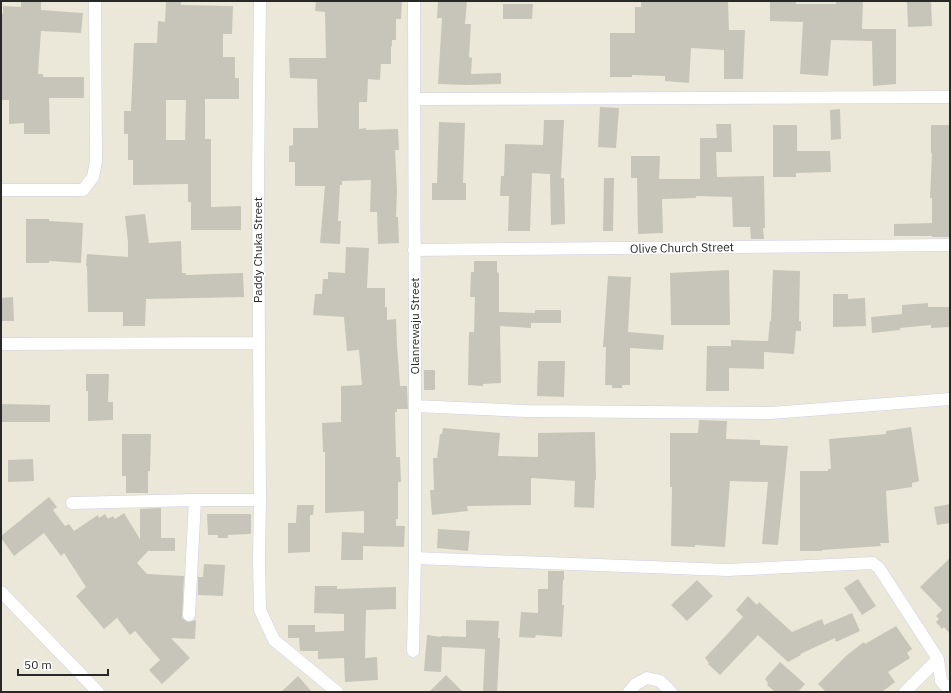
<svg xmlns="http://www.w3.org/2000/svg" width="951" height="693" font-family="'IBM Plex Sans',sans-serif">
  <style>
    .building { fill: #c7c5b9; fill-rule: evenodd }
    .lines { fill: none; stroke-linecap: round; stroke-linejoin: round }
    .minor-casing { stroke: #cfcee3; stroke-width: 13 }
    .minor { stroke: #fff; stroke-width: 12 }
    .labels { text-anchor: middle; stroke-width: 3; stroke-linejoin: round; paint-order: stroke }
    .street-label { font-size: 12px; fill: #282828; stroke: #fff }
  </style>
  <rect width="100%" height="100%" fill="#ece8d9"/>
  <path class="building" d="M21,1h20v9l42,3 -2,20 -40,-2 -3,43h5v3h41v21h-35l1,36h-26v-11l-15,1v-24h-8l1,-66 -1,-21 2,1v-8l18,1z
    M166,1h15v4l52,1 -1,28h-9v23h12v21h4v21h-34v40h6v68l30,-1v24h-50v-28h-3v-18l-55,1v-25h-5v-26h-4v-23h7l3,-68h23l1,-22 7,1zM166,100h20l-1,40h-19z
    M316,1h86l-1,18h-5v21h-4v6h-1v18h-10l-1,16 -12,-1 -1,23h-8v27l7,-1v2l32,-1 1,21h-4l2,41 -1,26h2l1,26 -21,1 -1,-32h-7l1,-32 -29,1v4h-2l-2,36h3l-1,23 -20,-1 5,-57h-30v-24h-6v-16l4,-1v-17h25l-1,-49 -27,-1 -1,-20h37l-1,-46 -10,-1z
    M438,1h29l-2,23h6l-2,33 3,1 -1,16 30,-1v11l-34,1 -29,-1 4,-66h-5z
    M641,1h19v1l68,-1 1,29h16l-2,49h-19v-29l-33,-2 -2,35 -24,-2v-5l-33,-1v2h-22v-44h25v-26h6z
    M770,1h26v3h40v-3h27l-1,28h34v55l-23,2 -1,-45 -41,-1 -3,36 -28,-2 3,-52 -33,-1z
    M907,1h24l1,25 -24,1z
    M503,4h30l-1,15h-29z
    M600,107l19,1 -3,40 -18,-1z
    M840,109l1,30 -10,1 -1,-30z
    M544,120h20l-3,58h3l1,46 -14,1 -1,-51 -18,-1 -2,58h-22l1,-35h-9l1,-20h3l1,-32 38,1z
    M439,122l26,1 -2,60h3v17h-34v-17h5z
    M716,124h15l1,28h-16l1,25 47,-1 1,52h-2l1,11h-13l-1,-12h-17l-1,-30 -36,-1v2l-34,1 1,34 -25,1 -1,-56h-6v-22h29l-1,23h41v-41h17z
    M773,125h24v26h33l1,21 -35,1v4h-23z
    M931,125h19l-1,112h-17v-1h-38v-12l38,-1v-25h-2l2,-45h-1z
    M604,178h10l-1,53h-10z
    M145,214l4,29 32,-2 1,32h4v2l57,-2 1,24 -98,2 -1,27h-22v-14h-35l-1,-46h-1l1,-12 41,3v-15l-3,-26z
    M26,219h23v2l34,2 -2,40 -32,-2v2h-23z
    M346,247l23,1 -2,40h18v19h2v13l9,-1 1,26 3,41h7l1,23h-11v3h-2l1,45h4l1,25h-3v37h-2v7h9l-1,21 -41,-1v14h-22l1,-28 22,1v-22l-39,2v-61h-2l-1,-29 19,-1v-36l21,-1 -3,-35 -12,1 -3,-34 -31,-2 2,-21h7l1,-15h5v-7l17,1z
    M474,261h23v11l2,1v39l36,1v-3h26v13h-30v5l-31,-2 1,57 -18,1v2l-15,-1 1,-53h5l1,-35h-5l1,-25h3z
    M729,270l1,55h-59l-1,-52z
    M773,270l27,1 -1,50h2v10h-5l-2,23 -30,-2v17l-35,-1v23h-23l1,-45h24v-6l37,1 2,-20h1z
    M608,276l23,1 -3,55 36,3 -1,15 -33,-2v37h-8v3h-10v-3h-7l1,-38h-3z
    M833,294h15v5l17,-1 1,28 -33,1z
    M13,297l1,24h-13v-23z
    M928,303v4h22v20l-19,1v-3l-31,3v2l-28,3 -1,-16 31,-3v-9z
    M538,361h27l-1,36 -27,-1z
    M424,370h11v20h-11z
    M86,374h23l-1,28h5v18l-25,1v-30h-2z
    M1,404l49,1v17h-49z
    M699,420l28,1 -1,18 34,1v5l28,1 -10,99 -16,-1 6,-62 -38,-1 -5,66 -30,-2v2l-24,-1 1,-59h-2v-54h28z
    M911,427l8,54 -7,2v4l-26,4 3,52h-9l1,3 -59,4v1h-22v-80h28v-2h3l-2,-30 57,-5v-3z
    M443,428l57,5 -2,23 40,1v-24l57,-1 1,48h-1l-1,28 -20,-1 1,-26 -44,-3v27l-64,1 1,5 -36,4 -2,-25h4l-1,-32h4l3,-24h2z
    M122,434h29l-1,37h-2v22h-22v-17h-4z
    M33,459l1,22 -26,1v-22z
    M49,497l8,10 -4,3 12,16 4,-2 5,7 24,-16 1,3 6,-4 3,5 5,-3 2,3 9,-6 16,26v-30l21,-1v30h14v13h-27l-11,12 10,11 37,2 -2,42 6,4 8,-2 -1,19 -24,-1 19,20 -28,26 -13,-14 11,-10 -25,-29 -5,4 -13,-17 -13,11 -28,-33 10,-9 -22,-34 -3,3 -17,-23 -30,23 -13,-18v-2z
    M950,504v19l-13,2 -3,-18z
    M297,505h17l-1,10h-3v37l-22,1v-30h8z
    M207,514h44v20l-23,1v3h-10v-3h-10z
    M438,529l32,2 -2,20 -31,-3z
    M950,558v76l-6,-7 -2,2 -6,-7 3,-3 -3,-3 6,-6 -22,-23z
    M204,564l21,1 -2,31 -25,-1v-18h5z
    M548,571h16v9h-1l-1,25h2l-2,32 -26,-2 -1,3 -16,-1 2,-25 17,1v-24h10z
    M858,579l18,27 -14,9 -18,-27z
    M697,580l16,16 -26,25 -16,-16z
    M315,586h22v3l59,-2v22l-30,1 -1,48 12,-1 1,23 -33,2 -1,-24 -26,1v-8h-18l-1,-13h-11v-13h27v7l29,-1v-17l-30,-1z
    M748,596l9,9 2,-3 33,30 30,-13 2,6 28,-12 8,18 -24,11 -1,-4 -35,16 1,1 -13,7 -30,-27 -38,40 -12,-11 1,-1 -4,-5 38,-41 -7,-7z
    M466,620l33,1 -1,17h2l-3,54h-14l2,-43 -43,-2 -1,25 -17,-1 3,-36 14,2v-1l25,1z
    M896,626l16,23 -5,4 3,5 -22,14 7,10 -13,10h-56l-8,-8 29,-29 17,-13 1,2z
    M780,662l25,22 -7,8h-23l-8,-7 1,-2 -3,-4z
    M446,675l17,17h-34z
    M298,676l14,16h-31z"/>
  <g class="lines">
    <g class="minor-casing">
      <path id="minor" d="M260,1l-2,179 2,320 -1,61 1,49 14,30 63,52
        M415,99l535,-2
        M1,190h82l10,-13 3,-16 -1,-160
        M414,250l536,-5
        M1,344l257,-1
        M415,406l111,5 245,2 179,-14
        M72,503l123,-3h65
        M415,558l312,12 146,-7 6,5 59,91 3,22 9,10
        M1,592l97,100
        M189,615l6,-115
        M413,651l2,-93v-152l-1,-405
        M629,692l7,-8 11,-6 13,3 11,11
        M905,692l33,-33"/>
    </g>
    <use href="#minor" class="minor"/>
  </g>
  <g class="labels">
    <g class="street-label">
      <text transform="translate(682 248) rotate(-1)" y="4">Olive Church Street</text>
      <text transform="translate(258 250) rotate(-90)" y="4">Paddy Chuka Street</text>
      <text transform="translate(415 326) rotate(-90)" y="4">Olanrewaju Street</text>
    </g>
  </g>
  <rect width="951" height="693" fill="none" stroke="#282828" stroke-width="4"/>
  <path d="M18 669v6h90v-6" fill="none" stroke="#282828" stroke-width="2"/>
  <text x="24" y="669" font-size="12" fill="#282828" stroke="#ffffff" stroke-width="3" paint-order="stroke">50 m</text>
</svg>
